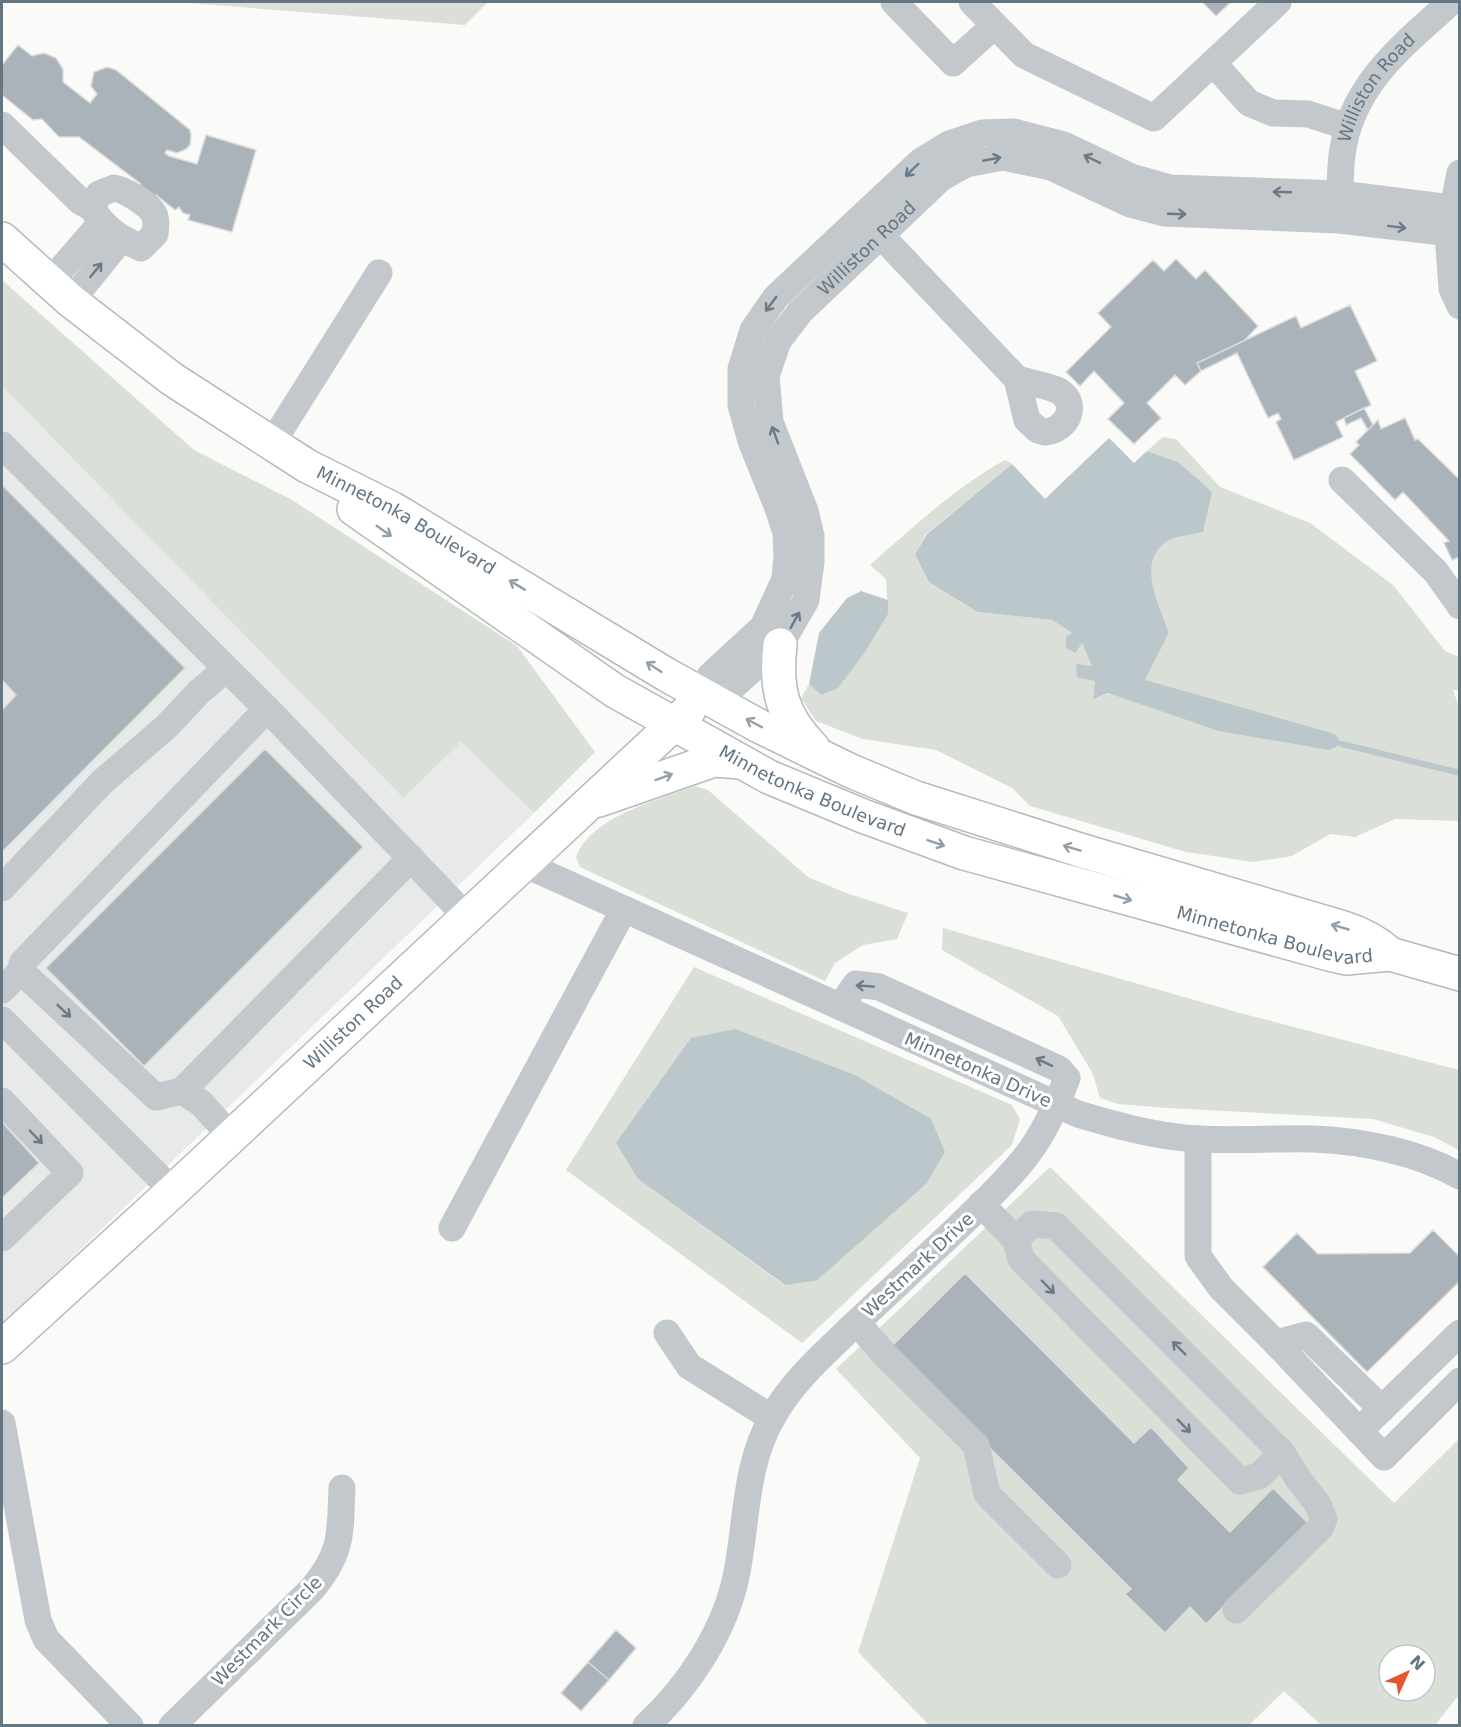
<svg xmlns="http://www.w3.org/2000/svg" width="1461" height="1727" font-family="'DejaVu Sans',sans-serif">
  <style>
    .built { fill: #e8e9e9 }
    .green { fill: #dadfd7; fill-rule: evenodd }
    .water { fill: #bbc7cb }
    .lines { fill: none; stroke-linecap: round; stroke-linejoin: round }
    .stream { stroke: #bbc7cb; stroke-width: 6 }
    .building { fill: #aab3b9; stroke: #dcdcda; stroke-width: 1.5 }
    .major-casing { stroke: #b5babe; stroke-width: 36 }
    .minor { stroke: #c3c8cc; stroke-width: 27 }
    .major { stroke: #fff; stroke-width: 33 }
    .oneway { stroke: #6a7a87 }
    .oneway2 { stroke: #939fa8 }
    .labels { text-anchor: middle; stroke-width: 6; stroke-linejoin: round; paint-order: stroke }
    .street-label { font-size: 18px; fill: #657683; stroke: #fff }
  </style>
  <rect width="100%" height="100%" fill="#fafaf8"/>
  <path class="built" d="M2,386l400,411 59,-55 73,71 -532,512z"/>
  <path class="green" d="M176,2h312l-23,23z
    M2,280l192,170 98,50 225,146 78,106 -61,61 -73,-71 -58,56 -401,-412z
    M1163,437l13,2 44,48 90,36 83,62 52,66 14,6v33h-6l6,17v114l-64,-2 -40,18 -25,-3 -38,22 -39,6 -67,-10 -156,-46 -18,-18 -76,-38 -73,-11 -47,-18 -15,-23 8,-14 12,11 67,-81 -2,-35 -16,-14c42,-37 86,-78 135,-105l7,4 -86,70 -11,20 63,58 74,8 20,13 10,10 11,24 2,14 -2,18 52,-19 24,-47c-9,-27 -33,-70 -3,-91 9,-6 26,-7 37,-10l-25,-70 -31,-11z
    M695,786l13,4 100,87 38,16 62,20 -11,26 -34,6 -28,18 -10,18 -245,-114 -4,-10c16,-41 80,-56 119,-71z
    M943,928l297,85 219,57v80l-25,-13 -61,-18 -205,-11 -50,-4 -18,-6 -7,-24 -35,-58 -116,-66z
    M694,967l318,138 8,14 -8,26 -210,198 -236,-173zM638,1179l178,102 -32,4z
    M1050,1167l344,336 65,-64v256l-24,30h-114l-37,-34 -35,34h-320l-71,-73 62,-194 -84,-89zM1389,1655h36v36h-36z"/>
  <path class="water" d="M1109,438l25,25 13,-12 31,11 34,30 -9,40c-11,3 -28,4 -37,10 -30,21 -6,64 3,91l-24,47 190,54 7,10 -13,6 -110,-19 -111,-38 -15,6 2,-18 -18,-4 -1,-13 16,2 -10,-23 -7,10 -9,-5v-11l6,-4 -20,-13 -74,-8 -49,-30 -14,-28 12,-20 85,-70 33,35z
    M861,591l27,9v14l-23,38 -27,36 -17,7 -12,-11 10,-51 28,-35z
    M735,1029l120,46 76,44 14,33 -19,32 -110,97 -31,4 -147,-106 -22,-36 75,-105z"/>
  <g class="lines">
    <path class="stream" d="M1342,744l118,29"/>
  </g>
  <path class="building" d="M1202,2h29l-15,14z
    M18,45l14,11 12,-3 12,5 7,11v13l27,21 7,-9 -6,-8 3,-14 13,-5 9,3 74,60 1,5 -1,10 -4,4 -9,4 -10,-3 -2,3 4,3 28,8 9,-29 50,15 -24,82 -44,-12 2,-5 -7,-2 -4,-6 -4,3 -19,-15 -7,8 -15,-11 7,-8 -62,-47h-20l-17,-18 -9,1 -31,-25v-30z
    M1176,259l20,20 9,-9 53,56 -14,15 -47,22 4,8 -16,14 -10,-10 -28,28 14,15 -27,26 -26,-25 16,-16 -30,-32 -14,15 -14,-14 45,-45 -13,-14 55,-53 11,11z
    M1350,305l27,56 -22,10 16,34 -35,17 7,15 -49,23 -18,-38 5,-3 -3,-6 -10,5 -31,-65 -36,18 -4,-8 99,-47 5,12z
    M1364,408l9,17 -5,5 -7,-12 -15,7 -2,-7z
    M1405,418l10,22 3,-1 42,41v77l-8,3 -8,-17 5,-2 -46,-49 -8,8 -45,-46 9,-9 -3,-3 22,-22 3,9z
    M2,485l183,183 -183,184v-142l14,-15 -14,-15z
    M265,749l98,98 -219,219 -98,-98z
    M2,1122l37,41 -37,35z
    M1433,1230l27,27v24l-93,91 -104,-105 34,-34 21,21 92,-1z
    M965,1273l169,170 17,-16 38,41 -11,12 52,52 43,-44 35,35 -102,101 -16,-17 -25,26 -40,-39 6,-5 -241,-241z
    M616,1630l20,18 -27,32 -21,-18z
    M588,1662l21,18 -28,31 -20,-18z"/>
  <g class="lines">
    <g class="major-casing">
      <g id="major">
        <path id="s3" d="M2,239l69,62 101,78 135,87 86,43 274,166 92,51 92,45 65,27 167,53 261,77c19,6 32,13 46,26"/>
        <path id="s4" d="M354,509l261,182 154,86 94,39 101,37 365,101 17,4 44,-4 70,20"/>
        <path d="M780,645c-5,45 2,71 33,103"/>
        <path d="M599,800l115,-40 26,2"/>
        <path id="s5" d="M2,1347l171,-156 516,-481"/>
      </g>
    </g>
    <g class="minor">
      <path d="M894,2l59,61 41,-37"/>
      <path d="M972,2l52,53 130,63 124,-116"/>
      <path d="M1213,63l36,40 24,10 35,1 40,13"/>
      <path d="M2,125l79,77 11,6"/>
      <path d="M1460,173l-12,60 4,56 8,17"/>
      <path d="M114,188c11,2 31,14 38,23 5,6 4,15 3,23l-14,14c-22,-10 -37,-20 -49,-40l7,-14z"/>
      <path id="s1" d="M1339,210c1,-18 1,-37 3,-55 9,-70 60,-109 109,-153"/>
      <path d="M868,222l149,157 10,41 11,10 7,2c22,-2 35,-28 14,-41 -12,-6 -29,-8 -42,-12"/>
      <path d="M50,282l51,-59"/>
      <path d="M71,301l50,-62"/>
      <path d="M272,443l107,-170"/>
      <path d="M2,445l272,271 192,200"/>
      <path d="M1342,480l94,92 24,34"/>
      <path d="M705,696l5,-20 53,-49 22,-48 2,-23 -1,-23 -8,-25 -27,-67 -10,-36v-36l12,-39 23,-33 145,-136 28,-17 33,-11 32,-1 50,13 67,32 39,11 170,6 120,15"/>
      <path id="s2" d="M705,696l25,-7 50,-44 26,-45 5,-38v-26l-6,-25 -35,-89 -4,-46 12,-35 22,-29 141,-134 25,-14 37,-7 48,10 79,37 34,9 175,7 121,14"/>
      <path d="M524,864l554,250c40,12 80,23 121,25 39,2 77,-1 115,0 48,2 104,13 146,37"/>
      <path d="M2,888l100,-106 64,-55 33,-35 27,-23"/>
      <path d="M21,971l135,126 26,-6 229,-233"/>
      <path d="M2,990l19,-19 1,-8 245,-254"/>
      <path d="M2,1020l171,171"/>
      <path d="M182,1091l19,12 29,32"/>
      <path d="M2,1101l68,72 -68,65"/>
      <path d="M1198,1139v117l23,32 55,55 108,114 76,-76"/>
      <path d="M981,1204l35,36 5,19 219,222 19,-5 23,-23 -226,-227 -24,-2 -16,16"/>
      <path d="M452,1228l172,-319"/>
      <path d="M857,1323l30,34 89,88 11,49 71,71"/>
      <path d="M667,1333l22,33 83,52"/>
      <path d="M1276,1343l30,-8 76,74"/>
      <path d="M2,1423l36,197 8,19 84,87"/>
      <path d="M1359,1431l101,-98"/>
      <path d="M1236,1610l84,-82 4,-9 -7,-16 -18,-23 -17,-27"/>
      <path d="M172,1726l140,-137c31,-37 28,-55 30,-101"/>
      <path d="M646,1726c43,-40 80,-96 91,-154 10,-52 8,-107 35,-154 20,-37 54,-66 84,-95 32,-30 64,-60 96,-90 23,-22 47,-44 67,-68 22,-25 36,-56 48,-87l-8,-9 -180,-82 -23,-3 -16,23"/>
    </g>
    <use href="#major" class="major"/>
  </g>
  <defs><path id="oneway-shaft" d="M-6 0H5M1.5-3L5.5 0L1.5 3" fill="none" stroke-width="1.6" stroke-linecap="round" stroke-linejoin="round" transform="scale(1.5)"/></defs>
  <g class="oneway">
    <use href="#oneway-shaft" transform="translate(992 159) rotate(-11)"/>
    <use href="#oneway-shaft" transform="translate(1092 159) rotate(-154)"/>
    <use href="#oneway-shaft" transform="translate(912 170) rotate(136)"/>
    <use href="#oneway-shaft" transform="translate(1282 192) rotate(-178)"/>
    <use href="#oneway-shaft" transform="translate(1177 214) rotate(2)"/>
    <use href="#oneway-shaft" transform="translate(1397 227) rotate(7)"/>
    <use href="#oneway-shaft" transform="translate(96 270) rotate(-51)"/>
    <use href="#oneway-shaft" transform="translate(771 304) rotate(126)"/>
    <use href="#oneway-shaft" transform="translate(775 435) rotate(-110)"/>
    <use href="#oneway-shaft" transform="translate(795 620) rotate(-61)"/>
    <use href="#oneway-shaft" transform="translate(865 986) rotate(-176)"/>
    <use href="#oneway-shaft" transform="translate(64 1011) rotate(43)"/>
    <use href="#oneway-shaft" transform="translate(1044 1062) rotate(-155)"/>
    <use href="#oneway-shaft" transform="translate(36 1137) rotate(46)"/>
    <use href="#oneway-shaft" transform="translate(1048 1287) rotate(46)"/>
    <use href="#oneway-shaft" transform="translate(1179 1348) rotate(-135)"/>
    <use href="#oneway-shaft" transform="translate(1184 1426) rotate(45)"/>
  </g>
  <g class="oneway2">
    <use href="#oneway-shaft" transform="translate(384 531) rotate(35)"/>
    <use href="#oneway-shaft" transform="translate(517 585) rotate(-149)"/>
    <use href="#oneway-shaft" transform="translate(654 667) rotate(-147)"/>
    <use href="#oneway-shaft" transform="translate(754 723) rotate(-152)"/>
    <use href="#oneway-shaft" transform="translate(664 777) rotate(-20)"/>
    <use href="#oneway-shaft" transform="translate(936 843) rotate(19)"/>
    <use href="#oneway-shaft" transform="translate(1072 848) rotate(-163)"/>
    <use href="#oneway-shaft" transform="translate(1123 898) rotate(16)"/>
    <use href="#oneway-shaft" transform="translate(1340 927) rotate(-164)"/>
  </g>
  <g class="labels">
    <g class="street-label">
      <text dy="6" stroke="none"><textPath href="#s1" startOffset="132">Williston Road</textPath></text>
      <text dy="6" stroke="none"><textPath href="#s2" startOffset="542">Williston Road</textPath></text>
      <text dy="6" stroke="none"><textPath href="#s3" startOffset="494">Minnetonka Boulevard</textPath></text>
      <text dy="6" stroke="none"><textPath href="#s4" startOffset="540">Minnetonka Boulevard</textPath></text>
      <text dy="6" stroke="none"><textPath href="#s4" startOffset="1026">Minnetonka Boulevard</textPath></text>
      <text dy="6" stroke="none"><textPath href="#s5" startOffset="478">Williston Road</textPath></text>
      <text transform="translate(978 1070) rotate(24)" y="6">Minnetonka Drive</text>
      <text transform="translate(918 1265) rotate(-43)" y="6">Westmark Drive</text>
      <text transform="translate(267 1631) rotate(-45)" y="6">Westmark Circle</text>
    </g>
  </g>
  <rect width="1461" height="1727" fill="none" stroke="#657683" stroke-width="6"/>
  <g transform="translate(1407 1673) rotate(45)"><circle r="28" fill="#ffffff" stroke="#c1c8cd" stroke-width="1.5"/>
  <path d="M0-4.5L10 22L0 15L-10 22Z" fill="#e4572e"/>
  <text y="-9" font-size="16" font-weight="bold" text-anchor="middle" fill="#657683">N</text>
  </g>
</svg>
